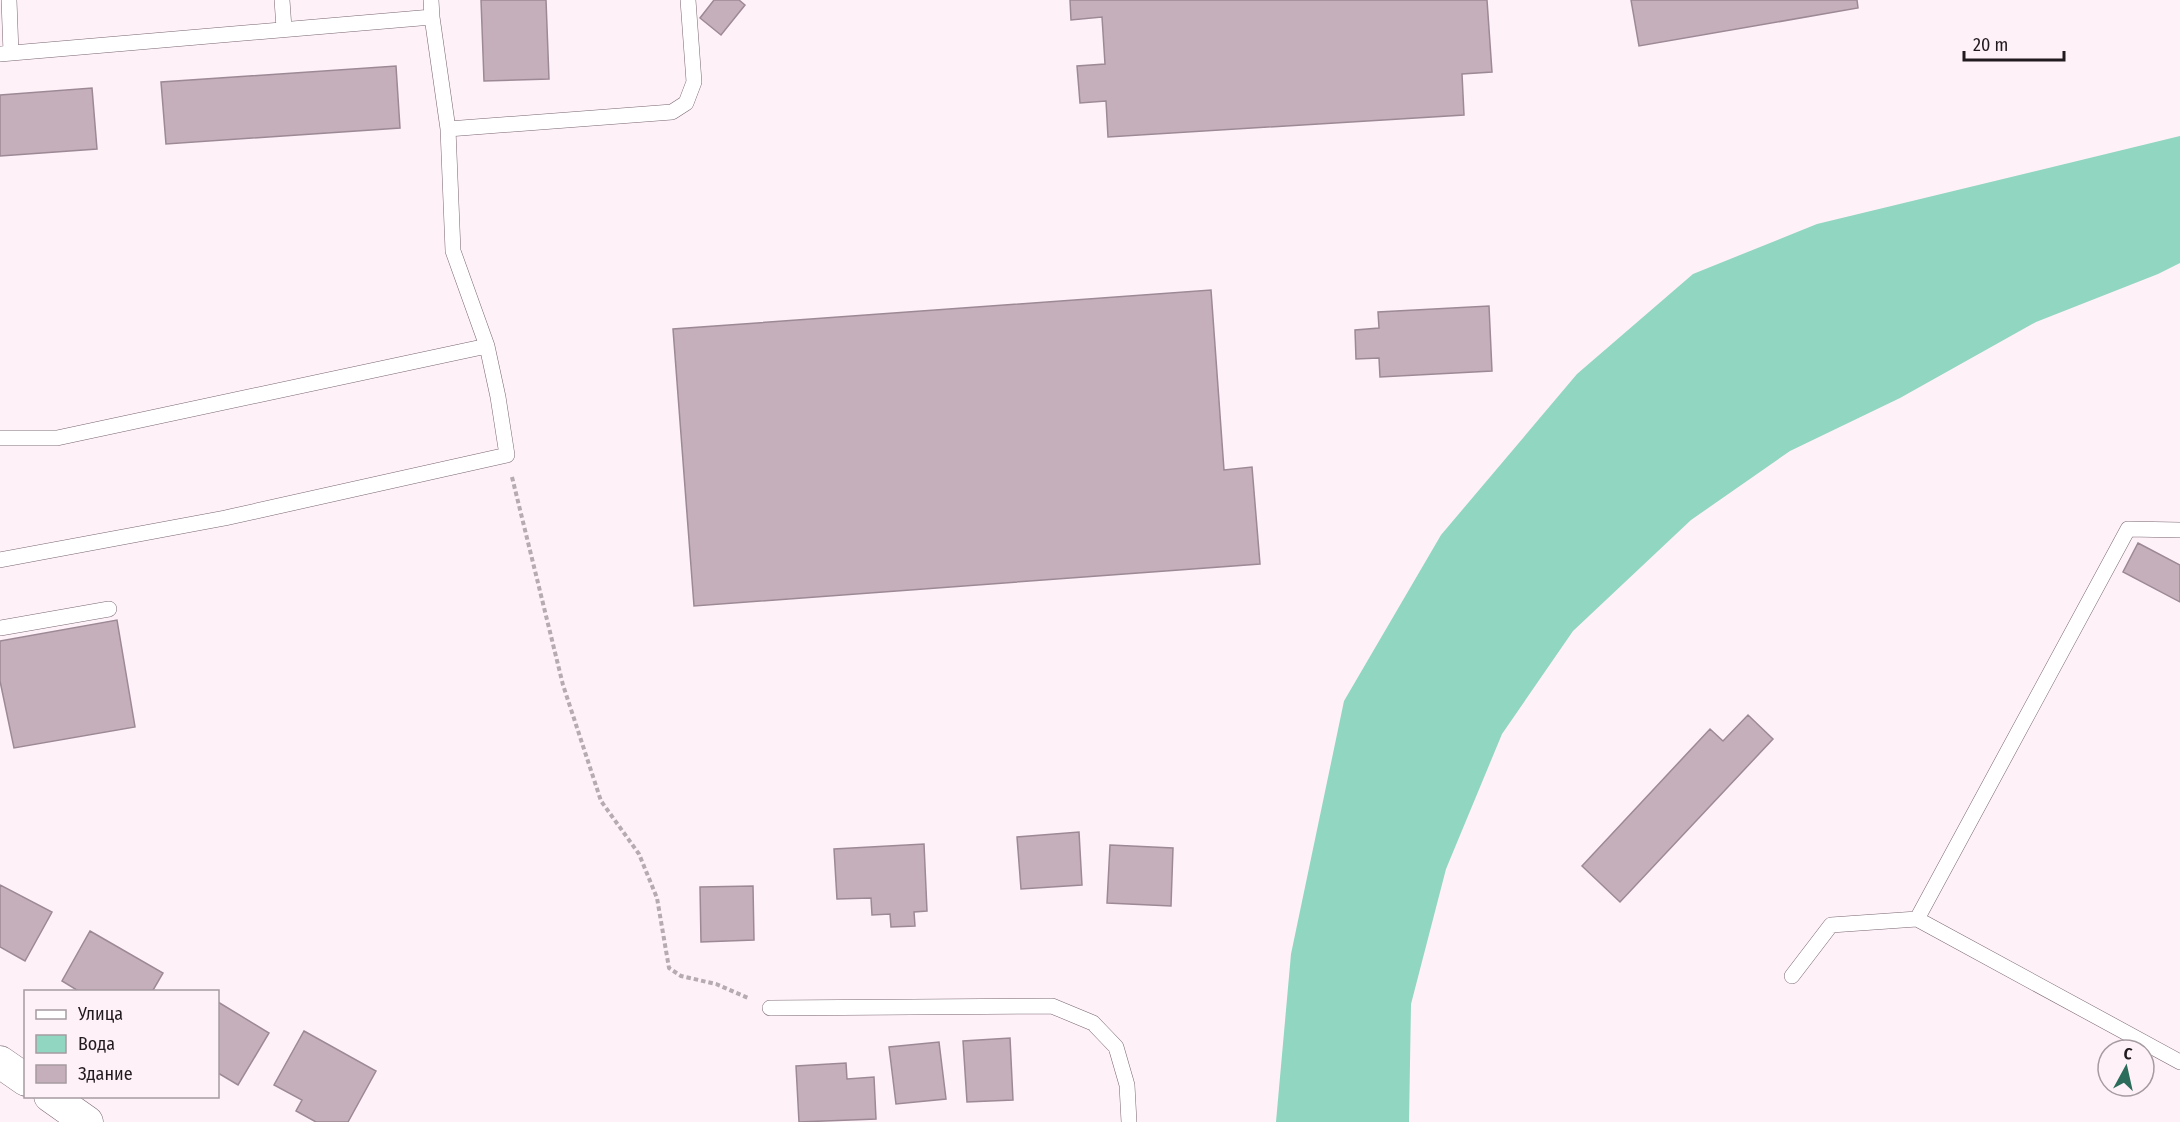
<svg xmlns="http://www.w3.org/2000/svg" width="2180" height="1122" font-family="'Fira Sans Condensed',sans-serif">
  <style>
    .water { fill: #90d6c0 }
    .building { fill: #c4afbb; stroke: #9d8995; stroke-width: 1.5 }
    .lines { fill: none; stroke-linecap: round; stroke-linejoin: round }
    .lane-casing { stroke: #796671; stroke-width: 16 }
    .street-casing { stroke: #796671; stroke-width: 33 }
    .path { stroke: #b6abb1; stroke-width: 4; stroke-dasharray: 4.5 3; stroke-linecap: butt }
    .lane { stroke: #fff; stroke-width: 15 }
    .street { stroke: #fff; stroke-width: 32 }
  </style>
  <rect width="100%" height="100%" fill="#fef1f8"/>
  <path class="water" d="M2180,136v127l-22,11 -122,48 -136,76 -110,53 -99,69 -118,111 -71,103 -56,135 -35,135 -2,118h-133l15,-168 53,-253 97,-166 136,-161 116,-100 124,-50z"/>
  <path class="building" d="M481,0h65l3,79 -65,2z
    M714,0h25l6,5 -24,30 -21,-17z
    M1070,0h417l5,72 -30,2 2,41 -356,22 -2,-36 -26,2 -3,-37 28,-2 -3,-47 -31,3z
    M1631,0h226l1,8 -219,38z
    M396,66l4,62 -234,16 -5,-62z
    M92,88l5,61 -97,7v-61z
    M1211,290l13,180 28,-3 8,97 -566,42 -21,-277z
    M1489,306l3,65 -112,6 -1,-19 -23,1 -1,-29 24,-2 -1,-16z
    M2138,543l42,22v37l-57,-30z
    M117,620l18,107 -121,21 -14,-67v-40z
    M1748,715l25,24 -153,163 -38,-36 128,-137 13,12z
    M1079,832l3,53 -61,4 -4,-52z
    M924,844l3,67 -13,1 1,14 -24,1 -1,-13 -18,1 -1,-17 -34,1 -3,-50z
    M1110,845l63,3 -2,58 -64,-3z
    M0,885l52,27 -27,49 -25,-14z
    M753,886l1,54 -53,2 -1,-55z
    M90,931l73,42 -11,19h-72l-18,-11z
    M218,1002l51,31 -31,52 -20,-12z
    M304,1031l72,40 -28,51h-32l-20,-11 6,-11 -28,-15z
    M1010,1038l3,62 -46,2 -4,-61z
    M939,1042l7,57 -50,5 -7,-57z
    M846,1063l1,16 27,-2 2,42 -77,3 -3,-56z"/>
  <g class="lines">
    <g class="lane-casing">
      <path id="lane" d="M9,0l2,53
        M282,0l2,28
        M431,0l1,17
        M0,54l432,-37 16,112 5,122 34,95 11,51 9,58 -282,63 -225,42
        M448,129l224,-17 14,-9 8,-21 -6,-82
        M0,438h57l430,-92
        M0,628l109,-19
        M1917,919l263,143
        M1792,976l39,-51 86,-6 211,-390 52,1
        M770,1008l282,-2 41,17 23,24 11,38 2,37"/>
    </g>
    <g class="street-casing">
      <path id="street" d="M0,1062l26,18
        M50,1096l37,26"/>
    </g>
    <path class="path" d="M512,477l51,208 38,116 38,53 18,44 12,70 12,8 35,8 32,14"/>
    <use href="#lane" class="lane"/>
    <use href="#street" class="street"/>
  </g>
  <rect x="24" y="990" width="195" height="108" fill="#fef1f8" stroke="#a69ba1" stroke-width="1.5"/>
  <rect x="36" y="1010" width="30" height="9" fill="#ffffff" stroke="#a69ba1" stroke-width="1.5"/>
  <text x="78" y="1020" font-size="18" fill="#211a1e">Улица</text>
  <rect x="36" y="1035" width="30" height="18" fill="#90d6c0" stroke="#a69ba1" stroke-width="1.5"/>
  <text x="78" y="1050" font-size="18" fill="#211a1e">Вода</text>
  <rect x="36" y="1065" width="30" height="18" fill="#c4afbb" stroke="#a69ba1" stroke-width="1.5"/>
  <text x="78" y="1080" font-size="18" fill="#211a1e">Здание</text>
  <g transform="translate(2126 1068) rotate(8)"><circle r="28" fill="#fef1f8" stroke="#a69ba1" stroke-width="1.5"/>
  <path d="M0-4.5L10 22L0 15L-10 22Z" fill="#2c6c5b"/>
  <text y="-9" font-size="16" font-weight="bold" text-anchor="middle" fill="#211a1e">С</text>
  </g>
  <path d="M1964 51v9h100v-9" fill="none" stroke="#211a1e" stroke-width="3"/>
  <text x="1973" y="51" font-size="18" fill="#211a1e" stroke="#fef1f8" stroke-width="4.5" paint-order="stroke">20 m</text>
</svg>
